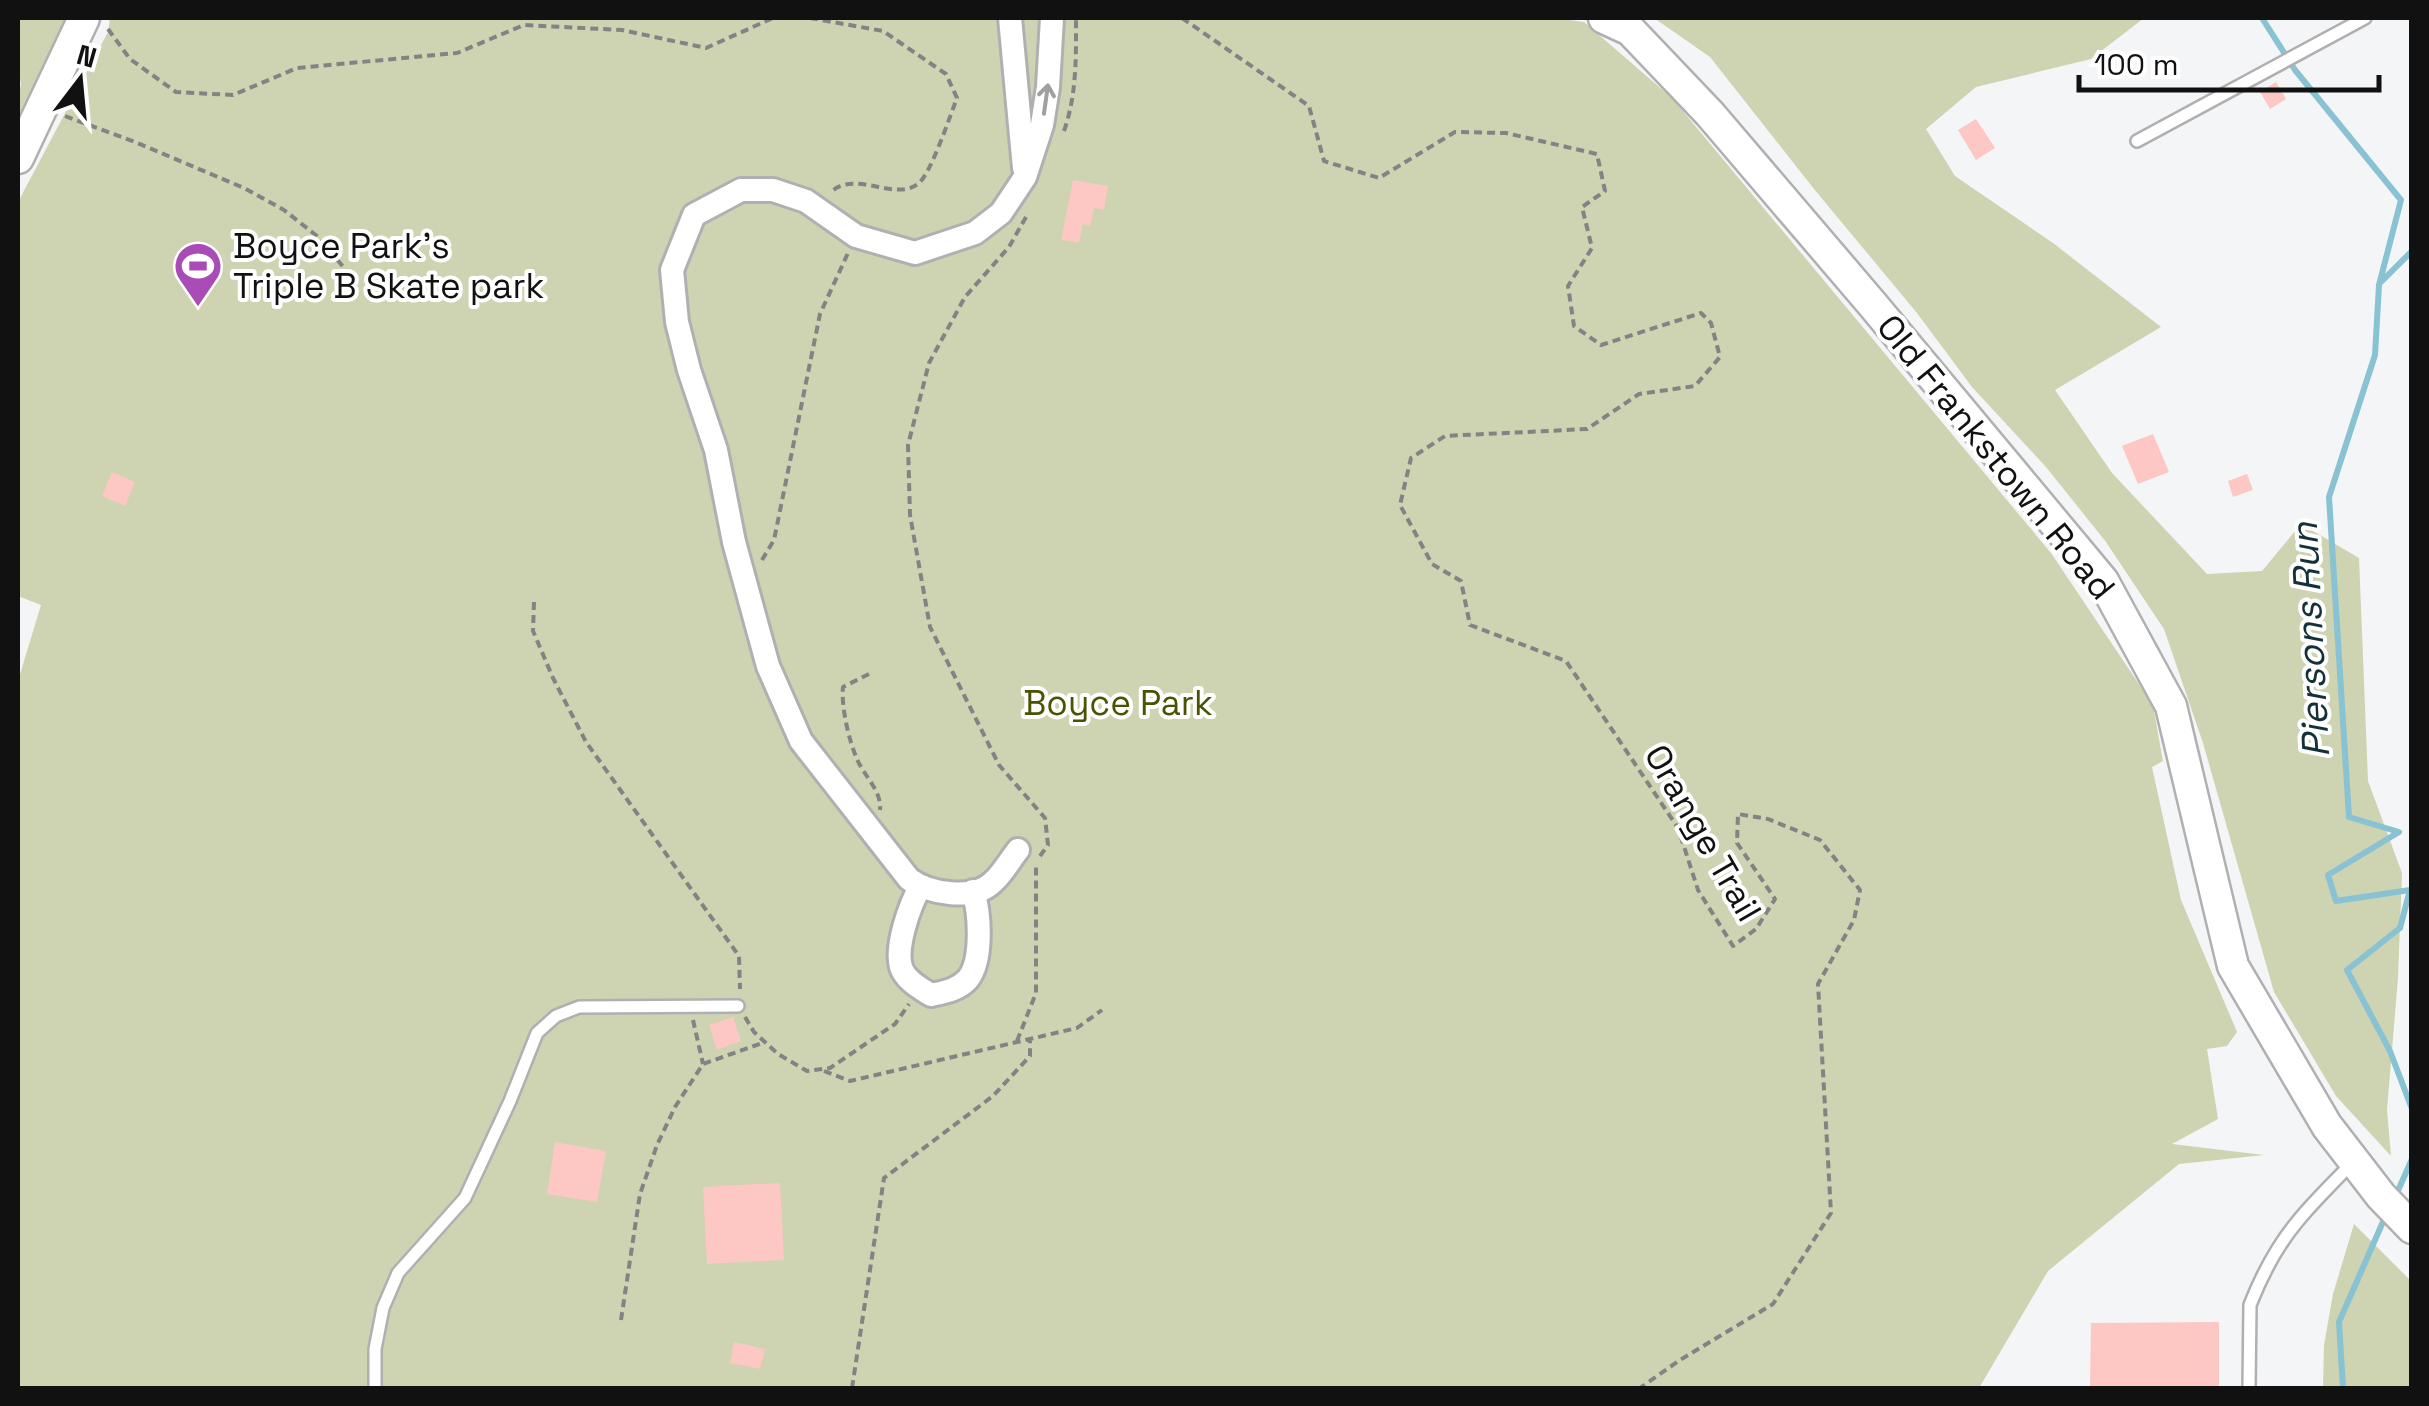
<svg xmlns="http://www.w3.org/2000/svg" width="2429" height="1406" font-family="'Space Grotesk',sans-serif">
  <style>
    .green { fill: #ced3b2 }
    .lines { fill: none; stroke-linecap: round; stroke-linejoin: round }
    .stream { stroke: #89c2d2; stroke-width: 6 }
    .building { fill: #fdc7c3 }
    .service-casing { stroke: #b0b0b2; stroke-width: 16 }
    .minor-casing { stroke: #b0b0b2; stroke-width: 28 }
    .tertiary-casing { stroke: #b0b0b2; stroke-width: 35 }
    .path { stroke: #838384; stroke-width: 4; stroke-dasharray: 8 5; stroke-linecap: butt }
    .service { stroke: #fff; stroke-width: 11 }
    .minor { stroke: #fff; stroke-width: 22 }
    .tertiary { stroke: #fff; stroke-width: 30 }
    .oneway { stroke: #a0a0a0 }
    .labels { text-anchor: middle; stroke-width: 8; stroke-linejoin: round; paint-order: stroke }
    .poi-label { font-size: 35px; fill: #111112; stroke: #fff; text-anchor: start }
    .street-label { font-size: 35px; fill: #111112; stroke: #fff }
    .park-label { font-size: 35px; fill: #4c5204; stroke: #fff }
    .water-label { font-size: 38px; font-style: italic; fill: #143038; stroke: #fff }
  </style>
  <rect width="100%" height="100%" fill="#f4f5f6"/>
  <path class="green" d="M18,18h48l3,6 -51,112v-43l3,-8 -3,-22z
    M110,18h1444l30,4 88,76 379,455 102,152 10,56 -11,6 29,133 56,132 -10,14 -20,3 11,70 -46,25 92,11 -85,9 -131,107 -69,117h-1961v-707l23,-76 -23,-9v-394l90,-170z
    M1654,18h490l-53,41 -115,28 -50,42 29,47 98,67 108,84 -106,63 57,83 95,101 55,-3 39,-47 58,34 9,223 34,92 -4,105 -11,132 4,46 -55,-60 -62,-104 -71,-249 -39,-114 -58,-87 -60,-75 -74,-80 -55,-74 -103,-124 -104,-132z
    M2354,1224l57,57v107h-88l1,-43 9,-51z"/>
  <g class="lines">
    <path class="stream" d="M2262,18l33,52 106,130 -22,85 -4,70 -46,142 20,320 50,15 -71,43 8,26 74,-11 -10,38 -53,42 43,81 22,58
      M2381,282l31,-31
      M2396,1195l16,-36
      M2343,1388l-4,-66 47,-107"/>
  </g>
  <path class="building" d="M2276,82l10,17 -16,10 -10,-17z
    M1976,119l19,29 -19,12 -18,-30z
    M1073,180l35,6 -4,24 -10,-2 -4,18 -7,-2 -4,19 -18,-3z
    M2153,434l16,38 -31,12 -16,-38z
    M112,472l23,10 -10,24 -23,-10z
    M2247,474l6,16 -20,7 -5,-16z
    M733,1017l8,24 -24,9 -8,-25z
    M555,1142l51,9 -9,51 -50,-8z
    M780,1183l4,77 -77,4 -4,-77z
    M2219,1322v66h-129l1,-65z
    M734,1342l31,7 -5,20 -30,-6z"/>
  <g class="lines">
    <g class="service-casing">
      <path id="service" d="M2137,141l228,-123
        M375,1388v-39l8,-41 15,-35 67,-75 45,-97 27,-68 19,-17 23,-9 159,-1
        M2249,1388l1,-83c11,-28 27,-59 47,-83 16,-20 36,-39 54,-58"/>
    </g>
    <g class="minor-casing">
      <path id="minor" d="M1010,18l14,150
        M1018,850c-8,10 -15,23 -25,32 -19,19 -64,12 -84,-3l-108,-138 -33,-75 -34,-124 -18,-92 -27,-80 -12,-48 -5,-52 22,-55 47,-25h32l33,11 50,35 59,17 60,-20 26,-20 24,-36 17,-52 6,-38 4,-69
        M920,887c-10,18 -25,59 -19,80 4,13 19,21 30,28 14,-3 27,-5 37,-16 15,-19 12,-66 5,-88"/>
    </g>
    <g class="tertiary-casing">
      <path id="tertiary" d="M1604,18l26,12 80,84 163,191 230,276 68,125 62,260 94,160 54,70 31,32
        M18,158l66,-140"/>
    </g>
    <path class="path" d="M810,18l73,13 63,43 11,24c-7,18 -26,75 -38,85 -23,20 -63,-14 -88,9
      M1182,18l127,88 15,55 55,17 76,-46 51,1 91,21 8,37 -23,16 10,41 -24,38 6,40 27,19 100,-32 10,10 9,34 -25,29 -56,8 -52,35 -142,7 -34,22 -11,47 32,59 29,17 9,44 96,36 112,167 20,62 35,56 23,-17 19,-30 -38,-56 1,-29 30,5 52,21 40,50 -6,30 -36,64 13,229 -58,91 -93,56 -40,28
      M108,29l22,30 46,33 57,3 64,-27 160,-15 67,-28 98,5 84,18 67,-30
      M65,116l70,26 109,46 40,22 33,26 29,34
      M1064,131c13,-37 12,-75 12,-113
      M1026,217l-17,30 -44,50 -36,66 -21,82 2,70 20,112 69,138 46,53 3,27 -8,11
      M762,560l12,-20 46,-226 28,-61
      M534,602l-1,29 20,47 33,64 153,214 1,33
      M869,674l-26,13c-2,20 6,54 14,72 7,17 25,32 23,51
      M745,1017l9,15 24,22 29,17 23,-3 65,-44 14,-20
      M693,1020l10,44
      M1017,1041l19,-48v-129
      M824,1071l26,10 227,-53 25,-18
      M621,1320l19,-126 17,-49 18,-38 28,-43 62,-22
      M852,1388l32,-210 109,-82 37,-40v-18"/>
    <use href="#service" class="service"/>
    <use href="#minor" class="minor"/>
    <use href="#tertiary" class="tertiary"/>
  </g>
  <defs><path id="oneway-shaft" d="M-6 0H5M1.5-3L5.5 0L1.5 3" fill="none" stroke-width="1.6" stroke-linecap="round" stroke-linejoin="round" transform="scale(2.5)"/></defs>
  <use class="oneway" href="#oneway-shaft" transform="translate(1046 99) rotate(-82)"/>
  <defs>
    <g id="stadium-pin" transform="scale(2.5)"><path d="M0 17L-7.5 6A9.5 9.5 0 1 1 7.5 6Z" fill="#aa4cb5" stroke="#fff"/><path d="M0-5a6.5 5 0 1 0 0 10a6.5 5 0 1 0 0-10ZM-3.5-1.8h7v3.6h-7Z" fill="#fff"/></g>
  </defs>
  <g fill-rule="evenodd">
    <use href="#stadium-pin" x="198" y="266"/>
  </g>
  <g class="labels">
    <g class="poi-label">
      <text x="233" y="258">Boyce Park's<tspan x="233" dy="40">Triple B Skate park</tspan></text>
    </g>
    <g class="street-label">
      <text transform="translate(1996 457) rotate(51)" y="12">Old Frankstown Road</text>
      <text transform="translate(1703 833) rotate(60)" y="12">Orange Trail</text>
    </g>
    <g class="park-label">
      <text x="1118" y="715">Boyce Park</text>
    </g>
    <g class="water-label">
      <text transform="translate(2310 640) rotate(-93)" y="13">Piersons Run</text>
    </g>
  </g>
  <rect width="2429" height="1406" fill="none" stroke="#111112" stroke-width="40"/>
  <g transform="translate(80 80) rotate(16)" stroke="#ffffff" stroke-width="8" paint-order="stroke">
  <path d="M0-8L18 38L0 25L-18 38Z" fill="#111112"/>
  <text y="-15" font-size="28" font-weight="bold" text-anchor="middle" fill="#111112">N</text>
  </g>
  <path d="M2079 75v15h300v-15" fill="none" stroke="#111112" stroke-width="5"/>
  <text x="2094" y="75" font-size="30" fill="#111112" stroke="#ffffff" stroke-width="8" paint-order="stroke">100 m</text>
</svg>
